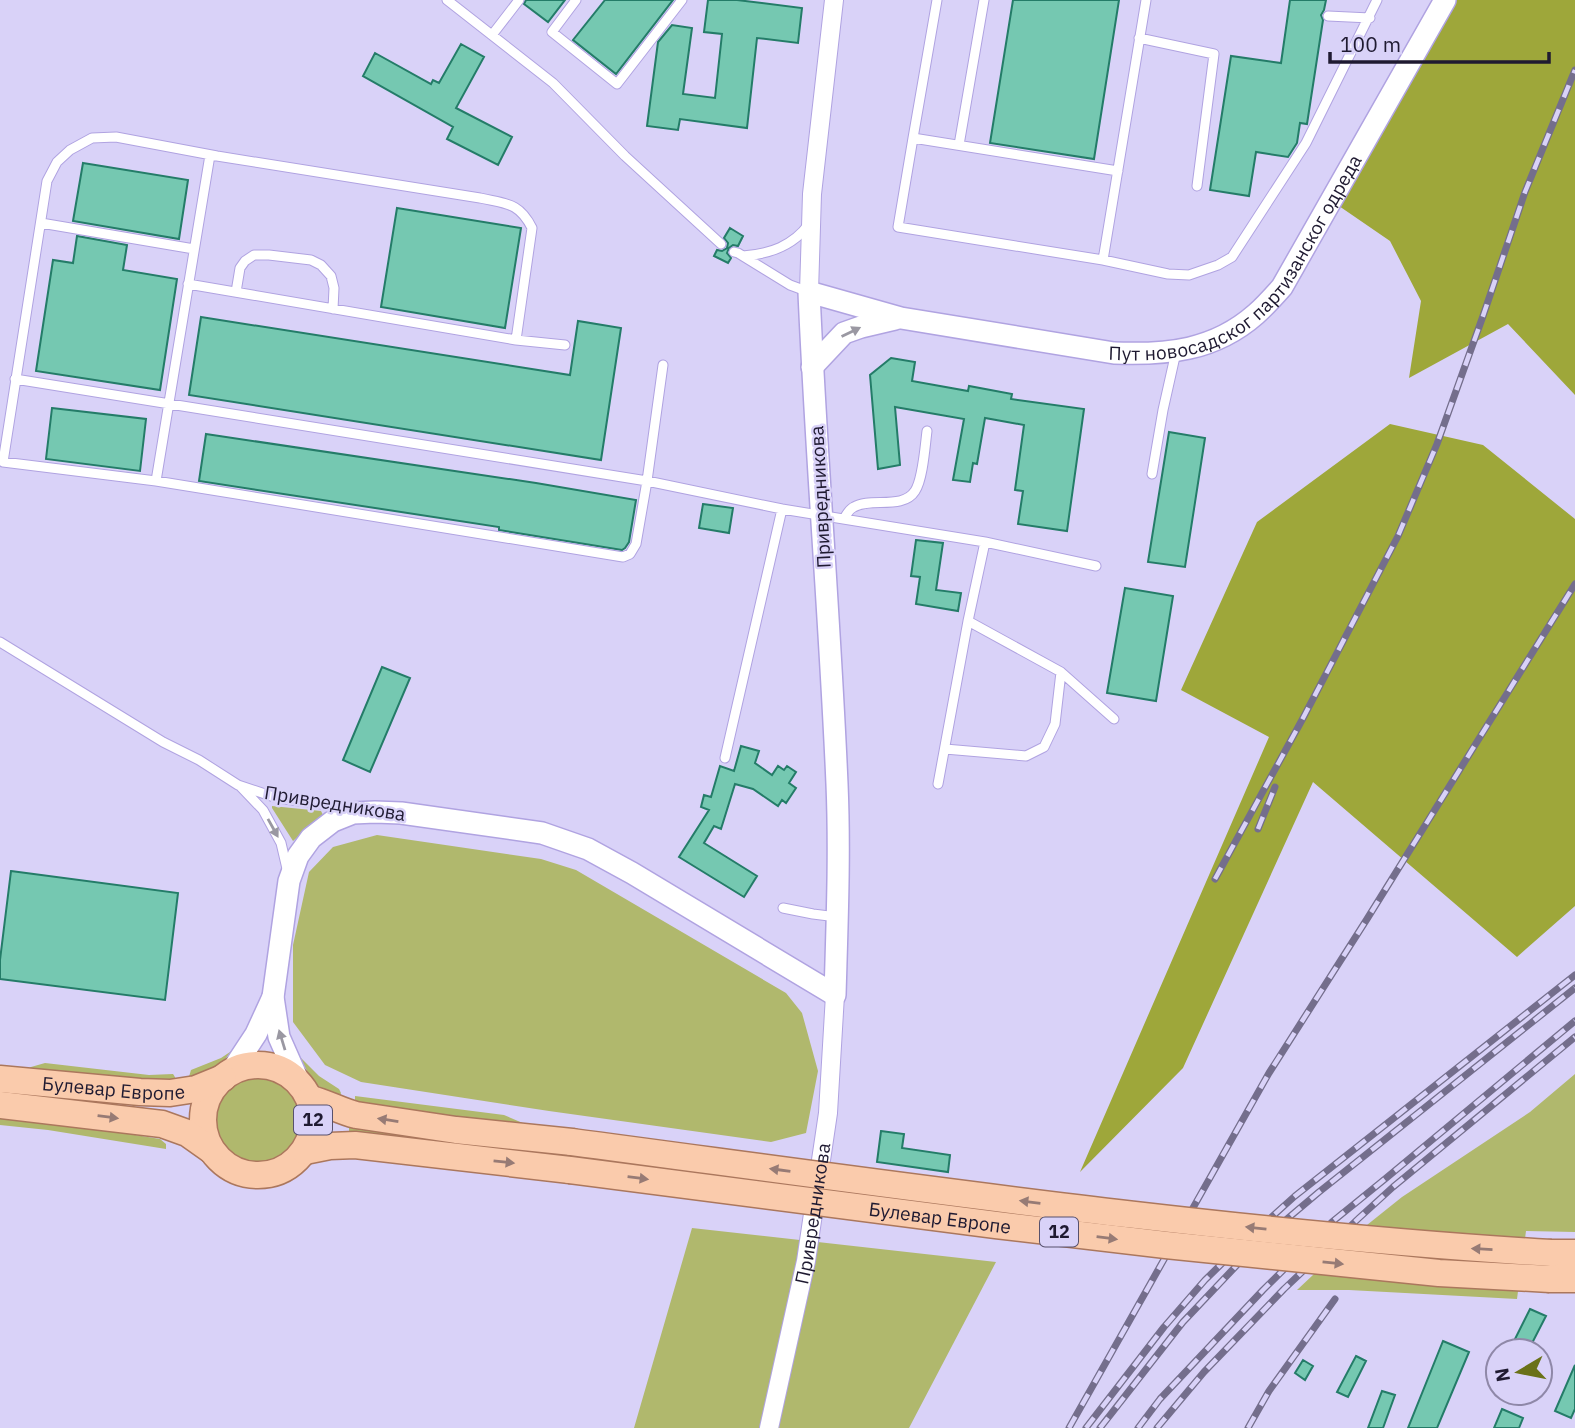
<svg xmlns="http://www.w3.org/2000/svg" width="1575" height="1428" font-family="'IBM Plex Sans',sans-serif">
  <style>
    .green { fill: #b0b86d }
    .forest { fill: #9ea73a }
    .building { fill: #75c8b1; stroke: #247c68; stroke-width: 2 }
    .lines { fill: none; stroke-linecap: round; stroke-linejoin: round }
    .service-casing { stroke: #b0a3e1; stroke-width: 11 }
    .minor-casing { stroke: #b0a3e1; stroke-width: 20 }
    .tertiary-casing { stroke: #b0a3e1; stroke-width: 24 }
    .primary-casing { stroke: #ab775d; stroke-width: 29 }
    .service { stroke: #fff; stroke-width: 9 }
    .minor { stroke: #fff; stroke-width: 18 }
    .tertiary { stroke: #fff; stroke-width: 21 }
    .primary { stroke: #facbac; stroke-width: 26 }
    .rail-casing { stroke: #746e8c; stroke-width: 7 }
    .rail { stroke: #d9d2f8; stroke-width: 4.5; stroke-dasharray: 13; stroke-linecap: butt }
    .primary-bridge-casing { stroke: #ab775d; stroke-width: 29; stroke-linecap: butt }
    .primary-bridge { stroke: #facbac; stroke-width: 26 }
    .oneway { fill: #9a98a2 }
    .oneway2 { fill: #977b75 }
    .labels { text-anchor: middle; stroke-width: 5; stroke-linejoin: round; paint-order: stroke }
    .shield { fill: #d9d2f8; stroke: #57516d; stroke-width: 2 }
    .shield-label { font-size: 18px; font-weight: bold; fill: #1f1a31 }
    .street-label { font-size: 19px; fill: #1f1a31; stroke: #d9d2f8 }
  </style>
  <rect width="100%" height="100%" fill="#d9d2f8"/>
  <path class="green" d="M272,806l49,5 2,4 -30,26 -21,-33z
    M377,835l164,24 35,11 210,123 16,20 16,58 -12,62 -35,9 -222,-31 -188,-29 -36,-17 -32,-43v-77l16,-73 24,-25z
    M242,1044c-17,18 -30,28 -54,36l3,-10 30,-12z
    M292,1049l27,27 20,13 2,4 -2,7c-24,-15 -35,-24 -47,-51z
    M45,1063l104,12 24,-1c2,3 4,5 1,9l-150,-12 7,-4z
    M1575,1074v158l-49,-1 -9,68 -168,-9h-52l65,-61 40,-32 128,-85z
    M214 1119a45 45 0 1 1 90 0a45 45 0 1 1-90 0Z
    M355,1096l149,19 35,15 -184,-25z
    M0,1117l86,10 74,12 6,5v5l-118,-19 -48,-5z
    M349,1124l223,28 -1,10 -222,-25z
    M692,1228l304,34 -87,166h-275z"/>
  <path class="forest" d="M1457,0h118v395l-67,-71 -99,54 12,-77 -31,-60 -51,-35z
    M1390,424l93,21 92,74v387l-58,51 -204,-175 -130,286 -103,104 189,-435 -88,-47 76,-168z"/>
  <path class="building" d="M526,0h39l-17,22 -24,-18z
    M605,0h68l-57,74 -43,-34z
    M708,0h29l65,8 -4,35 -41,-5 -10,90 -67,-9 -2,11 -31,-4 11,-84 14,-17 20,3 -9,66 32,4 7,-64 -18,-2z
    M1013,0h106l-25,159 -104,-16z
    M1290,0h36l-2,10 -3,5 2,5 -16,104 -7,-1 -3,20 -9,14 -32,-5 -7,44 -39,-6 21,-134 50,7z
    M461,44l23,13 -28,51 56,29 -14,28 -51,-26 6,-12 -90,-51 12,-23 56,31 2,-4 6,3z
    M83,163l105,17 -9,59 -106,-18z
    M397,208l124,20 -16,100 -124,-21z
    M730,228l13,8 -5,10 -5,-1 -4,3 -2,5 4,5 -3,5 -14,-7 3,-6 5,1 5,-3 1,-5 -4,-5z
    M77,236l50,9 -4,25 54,9 -17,111 -124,-19 17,-111 20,3z
    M201,317l369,58 8,-54 43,7 -20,132 -412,-65z
    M891,358l24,4 -3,19 56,10 1,-5 43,8 -1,5 73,10 -17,122 -49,-7 5,-33 -8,-1 9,-65 -39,-7 -8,46 -4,-1 -3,19 -17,-2 11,-61 -69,-12 5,58 -22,4 -8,-94z
    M52,408l94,11 -6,52 -94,-12z
    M1169,432l36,6 -20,129 -37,-5z
    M206,434l330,49 100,17 -7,42 -4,6 -3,2 -123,-20v-3l-300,-46z
    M703,504l30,4 -4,25 -30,-5z
    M916,540l27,3 -7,47 25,3 -3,18 -42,-7 4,-27 -9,-1z
    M1125,588l48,8 -17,105 -49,-8z
    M382,667l28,11 -40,94 -27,-12z
    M741,746l18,5 -4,12 17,12 6,-9 6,4 3,-4 9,6 -7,11 7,5 -10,15 -4,-3 -4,6 -25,-17 -18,-5 -14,45 -7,-3 -10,17 53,33 -13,21 -65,-40 30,-47 -8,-3 3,-12 7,2 9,-31 14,5z
    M11,871l167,22 -13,107 -165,-21v-19z
    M881,1131l23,3 -2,14 48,7 -2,17 -71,-10z
    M1530,1309l16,7 -18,35h-19z
    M1443,1341l26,11 -32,76h-29z
    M1356,1356l10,5 -18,36 -11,-5z
    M1303,1360l10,6 -8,14 -10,-7z
    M1575,1365v44l-4,9 -16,-7z
    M1382,1391l13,4 -12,33h-15z
    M1502,1409l21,9 -4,10h-25z"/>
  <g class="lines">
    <g class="service-casing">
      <path id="service" d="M447,0l106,83 72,73 96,88
        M576,0l-24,32 65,52 65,-84
        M937,0l-24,138 205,33
        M1328,16l42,2
        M492,35l27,-35
        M1139,38l75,16 -17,132
        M913,138l-15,89 205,33 65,14 21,1 29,-10 14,-8 74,-114 71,-143
        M959,145l25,-145
        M41,223l153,26
        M734,252l4,1 52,32 19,7
        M743,256c27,-2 50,-10 66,-32
        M1103,260l43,-260
        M188,284l328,56 49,5
        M236,292l4,-24 5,-7 9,-6h15l42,5 10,5 10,11 3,12 -1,21
        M516,340l16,-112c-13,-26 -26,-24 -52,-30l-263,-42 -101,-19 -24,1 -22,12 -13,12 -10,19 -44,281 153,19 467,76 7,-3 6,-10 11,-63 16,-116
        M15,379l632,102 135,28 203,33 111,24
        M1152,474l11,-64 13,-58
        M156,481l54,-326
        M844,519c2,-4 5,-10 10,-12 16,-10 49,3 61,-16 8,-12 10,-45 12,-60
        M968,621l93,51 53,47
        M0,642l163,100 36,18 39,25 39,13 74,10
        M945,749l81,7 18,-9 11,-23 6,-52
        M725,758l57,-249
        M938,784l30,-163 17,-79
        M240,786l23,24 18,33 7,30
        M783,908l30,6 24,3"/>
    </g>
    <g class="minor-casing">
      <g id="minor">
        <path d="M809,292l3,-98 22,-194"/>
        <path id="s1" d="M769,1428l37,-167 22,-148 7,-118"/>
      </g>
    </g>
    <g class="tertiary-casing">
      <g id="tertiary">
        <path d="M812,367l32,-34 17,-6 34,-8"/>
        <path d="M231,1072l25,-38 17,-37"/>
        <path id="s2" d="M298,1080l-19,-43 -6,-40 16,-116 9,-25 13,-18 22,-17 20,-8 22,-1 26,1 141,20 46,16 44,24 203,122c2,-70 5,-141 2,-211 -7,-164 -21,-328 -28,-492l92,26 213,35c53,2 100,-2 142,-39 9,-8 18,-18 26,-27l163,-287"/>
      </g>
    </g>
    <g class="primary-casing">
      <g id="primary">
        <circle cx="258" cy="1120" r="55"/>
        <path id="s3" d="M0,1079l140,13 30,1 26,-4 27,-11"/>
        <path d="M311,1099c16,4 29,12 45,16l100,15 116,12"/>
        <path d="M0,1105l162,19 25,9 24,17"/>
        <path d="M305,1151l25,-5 25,-1 215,25"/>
        <path d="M1551,1253h24"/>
        <path d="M1550,1279h25"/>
      </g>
    </g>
    <use href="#service" class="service"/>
    <use href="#minor" class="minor"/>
    <use href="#tertiary" class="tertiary"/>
    <use href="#primary" class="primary"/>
    <g class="rail-casing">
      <path id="rail" d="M1258,829l17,-42
        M1215,879l87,-159 96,-184 39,-92 46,-128 42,-124 50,-122
        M1069,1428l200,-355 98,-154 208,-335
        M1086,1428l78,-101 41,-47 41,-40 49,-44 280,-221
        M1100,1428l83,-106 72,-76 64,-54 256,-204
        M1138,1428l22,-29 103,-109 69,-68 53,-43 190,-158
        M1157,1428l47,-56 80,-83 75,-71 34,-31 182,-150
        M1248,1428l21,-37 66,-92"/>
    </g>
    <use href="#rail" class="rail"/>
    <g class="primary-bridge-casing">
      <g id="primary-bridge">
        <path d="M572,1142c325,43 651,91 979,111"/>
        <path id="s4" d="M570,1170l426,55 170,20 273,28 111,6"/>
      </g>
    </g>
    <use href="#primary-bridge" class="primary-bridge"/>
  </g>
  <defs><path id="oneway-solid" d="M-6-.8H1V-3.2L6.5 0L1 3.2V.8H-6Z" transform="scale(1.75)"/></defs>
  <g class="oneway">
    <use href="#oneway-solid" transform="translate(851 332) rotate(-26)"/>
    <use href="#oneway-solid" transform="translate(273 828) rotate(61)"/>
    <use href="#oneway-solid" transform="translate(282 1040) rotate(-107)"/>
  </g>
  <g class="oneway2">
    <use href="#oneway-solid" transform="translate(108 1117) rotate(7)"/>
    <use href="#oneway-solid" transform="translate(388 1120) rotate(-171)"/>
    <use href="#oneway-solid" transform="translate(504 1162) rotate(6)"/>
    <use href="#oneway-solid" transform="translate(780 1170) rotate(-172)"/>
    <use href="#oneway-solid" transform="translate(638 1178) rotate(7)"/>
    <use href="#oneway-solid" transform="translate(1030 1202) rotate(-173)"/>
    <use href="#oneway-solid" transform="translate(1256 1228) rotate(-174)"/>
    <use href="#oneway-solid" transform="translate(1107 1238) rotate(7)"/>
    <use href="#oneway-solid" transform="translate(1482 1249) rotate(-177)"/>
    <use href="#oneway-solid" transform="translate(1333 1263) rotate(6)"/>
  </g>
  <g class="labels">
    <g class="shield">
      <rect x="294" y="1105.5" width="38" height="29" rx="5"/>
      <rect x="1040" y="1217.5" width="38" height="29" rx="5"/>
    </g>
    <g class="shield-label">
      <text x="313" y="1126">12</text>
      <text x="1059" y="1238">12</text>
    </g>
    <g class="street-label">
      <text dy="7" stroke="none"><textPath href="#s2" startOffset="2011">Пут новосадског партизанског одреда</textPath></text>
      <text transform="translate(820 497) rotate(-93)" y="7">Привредникова</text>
      <text transform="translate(335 803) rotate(9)" y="7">Привредникова</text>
      <text dy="7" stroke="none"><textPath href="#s3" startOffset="114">Булевар Европе</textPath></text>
      <text dy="7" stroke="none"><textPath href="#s1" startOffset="219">Привредникова</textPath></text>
      <text dy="7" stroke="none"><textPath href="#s4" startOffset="373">Булевар Европе</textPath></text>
    </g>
  </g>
  <g transform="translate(1519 1372) rotate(260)"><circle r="33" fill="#d9d2f8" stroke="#8f88a8" stroke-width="2"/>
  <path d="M0-5L12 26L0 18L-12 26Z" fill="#6a7118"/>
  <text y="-10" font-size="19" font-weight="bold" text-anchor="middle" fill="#1f1a31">N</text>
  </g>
  <path d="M1330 52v10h219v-10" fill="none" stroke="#1f1a31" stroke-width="3.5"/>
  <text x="1340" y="52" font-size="21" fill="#1f1a31" stroke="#d9d2f8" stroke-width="5" paint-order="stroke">100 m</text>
</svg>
